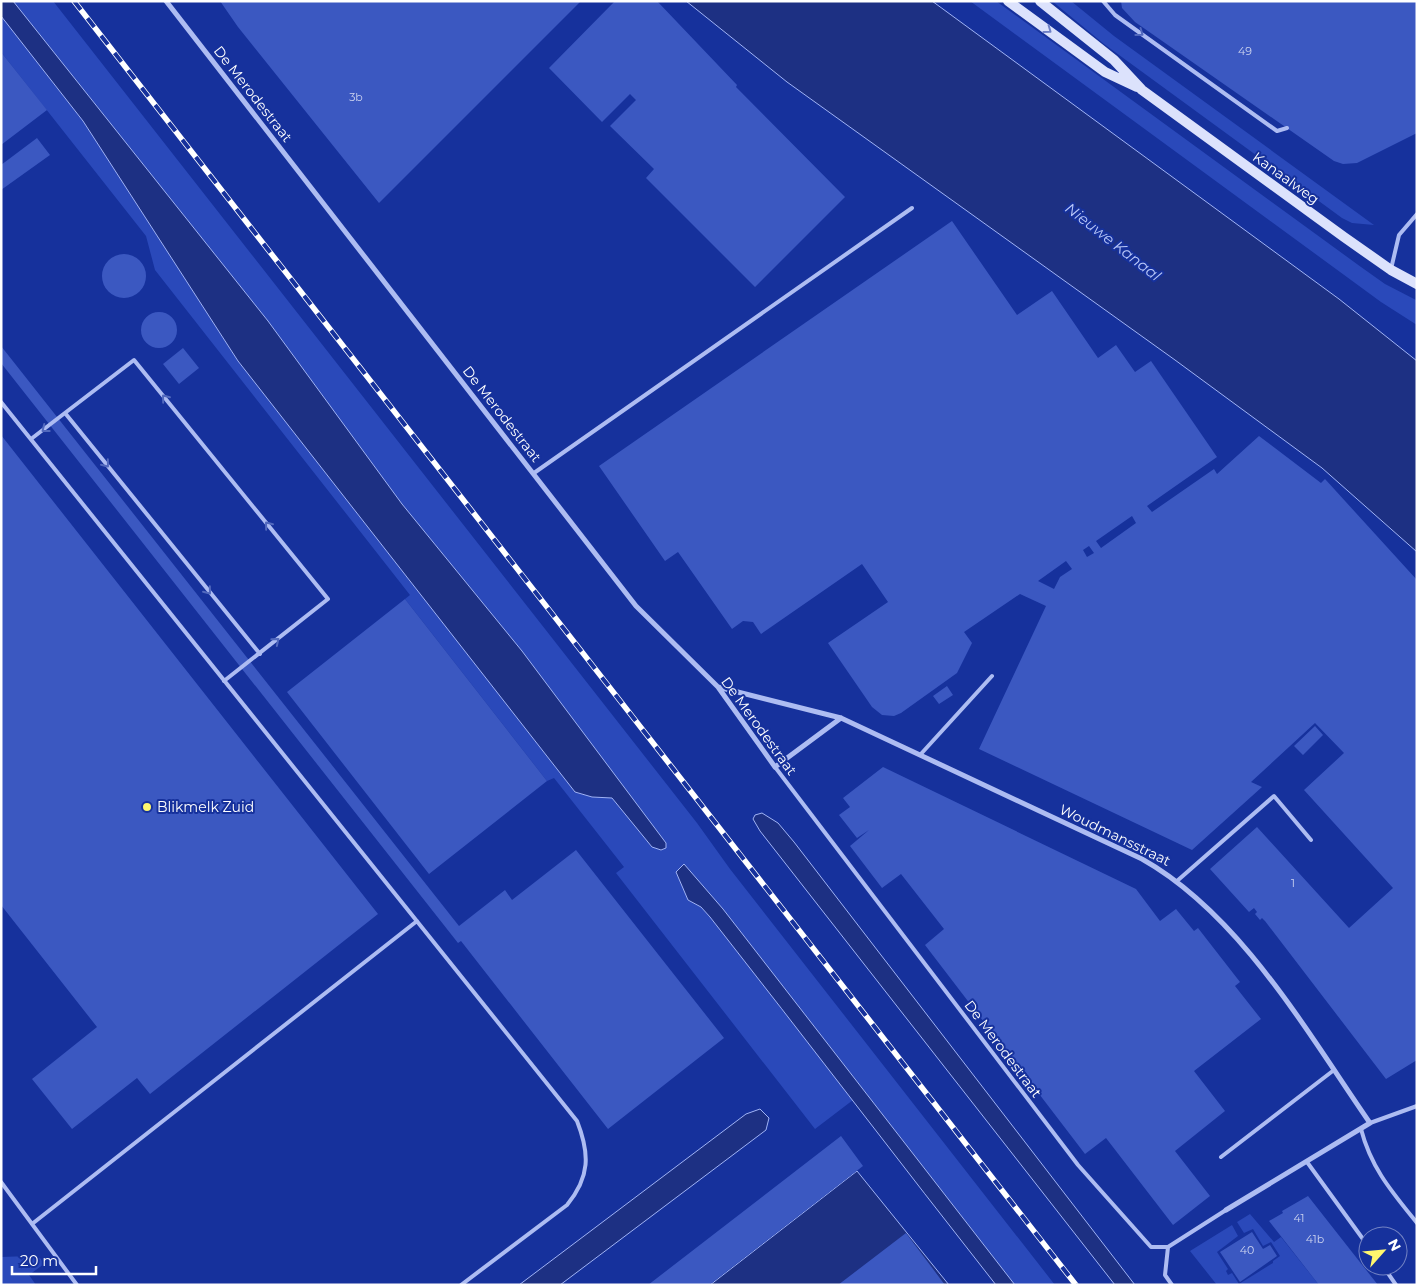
<svg xmlns="http://www.w3.org/2000/svg" width="1418" height="1286" font-family="Montserrat,sans-serif">
  <style>
    .green { fill: #2a49ba }
    .water { fill: #1d3083; stroke: #a0b3f5 }
    .building { fill: #3b58c1; fill-rule: evenodd }
    .lines { fill: none; stroke-linecap: round; stroke-linejoin: round }
    .service { stroke: #adbcf2; stroke-width: 4 }
    .minor { stroke: #adbcf2; stroke-width: 5 }
    .secondary { stroke: #dce2fc; stroke-width: 10 }
    .rail-casing { stroke: #fff; stroke-width: 5.5 }
    .rail { stroke: #16319c; stroke-width: 4; stroke-dasharray: 11; stroke-linecap: butt }
    .oneway { stroke: #6f81c7 }
    .oneway2 { stroke: #5269be }
    .poi-dot { fill: #fff76e; stroke: #16319c; stroke-width: 2 }
    .labels { text-anchor: middle; stroke-width: 4; stroke-linejoin: round; paint-order: stroke }
    .number-label { font-size: 11px; fill: #ced5f0 }
    .street-label { font-size: 14px; fill: #fff; stroke: #16319c }
    .poi-label { font-size: 14px; fill: #fff; stroke: #16319c; text-anchor: start }
    .water-label { font-size: 15px; font-style: italic; fill: #bac8f9; stroke: #16319c }
  </style>
  <rect width="100%" height="100%" fill="#16319c"/>
  <path class="green" d="M13,1h40l644,822 33,46 325,416h-40l-292,-376 -40,-45 5,36 13,7 9,10 143,183 -38,29 -199,-256 8,-6 -70,-89 -7,3 -142,-182 5,-4 -255,-325 -9,-34 -145,-184v-36l82,105 155,240 337,431 17,5 20,1 49,52 5,-2v-5l-144,-192 -120,-147 -134,-183z
    M970,1h26l365,266 24,17 31,16 1,25 -36,-23z
    M1052,1h19l43,35 260,189 -22,-2 -10,-5 -238,-174z
    M1250,1214l24,28 7,-5 38,48h-102l-27,-34 42,-26 6,11 -21,16 11,17 -2,2 2,4 4,-2 7,11 34,-21v-2l7,-5 -9,-14 -8,4 -10,-17 -9,4 -7,-11z
    M30,1256l10,2 4,6 -15,11 7,10h-35v-28z"/>
  <path class="water" d="M1,1h12l255,320 134,183 120,147 144,192v5l-5,2 -9,-3 -40,-49 -20,-1 -17,-5 -337,-431 -155,-240 -82,-105z
    M686,1h246l407,298 78,62v191l-95,-84 -147,-108 -388,-278z
    M762,813l16,10 16,19 341,443h-20l-355,-454 -7,-12 2,-4z
    M684,864l39,45 292,376h-19c-96,-122 -190,-246 -286,-368l-9,-10 -13,-7 -12,-28z
    M760,1109l9,9 -3,12 -206,155h-41l227,-171z
    M857,1171l92,114h-239z"/>
  <path class="building" d="M220,1h361l-202,202 -141,-176z
    M615,1h42l80,84 -1,2 109,110 -90,90 -109,-109 8,-9 -44,-43 26,-26 -6,-6 -28,28 -53,-54z
    M1121,1h296v132l-60,30 -14,1 -9,-3 -199,-139 -13,-14z
    M1,52l46,58 -46,35z
    M37,138l13,17 -49,35v-25z
    M952,221l65,94 35,-24 46,67 18,-13 19,27 16,-11 66,96 -70,49 5,6 62,-43 3,5 42,-38 62,47 4,-4 92,101v480l-31,19 -121,-158 -3,-3 -2,2 -5,-6 2,-2 -3,-4 -5,4 -39,-43 47,-42 92,101 44,-40 -89,-98 40,-37 -29,-30 -64,59 11,5 -70,63 -213,-101 67,-143 -26,-12 -56,38 8,11 -15,30 -56,40 -7,3 -12,-1 -10,-8 -44,-64 60,-41 -26,-38 -101,70 -8,-12 -10,-1 -11,8 -54,-77 -13,9 -66,-95zM1132,516l4,7 -35,25 -5,-7zM1089,546l5,7 -7,4 -4,-7zM1066,561l6,8 -12,8 -6,12 -16,-8z
    M102 276a22 22 0 1 1 44 0a22 22 0 1 1-44 0Z
    M141 330a18 18 0 1 1 36 0a18 18 0 1 1-36 0Z
    M1,346l458,580 46,-36 7,10 64,-50 148,188 -116,91 -147,-188 -3,2 -457,-580z
    M183,348l16,20 -20,16 -16,-20z
    M1,435l377,479 -228,180 -13,-16 -65,51 -40,-50 65,-52 -96,-122z
    M405,599l142,182 -118,93 -142,-182z
    M947,686l6,9 -14,9 -6,-8z
    M1315,726l8,9 -20,20 -9,-9z
    M883,767l253,122 24,32 16,-12 18,22 4,-3 42,54 -5,4 26,33 -67,52 31,40 -50,40 35,45 -37,29 -67,-87 -21,16 -160,-209 19,-16 -43,-55 -19,14 -32,-42 19,-16 -12,8 -18,-23 11,-8 -7,-9z
    M841,1136l22,30 -154,119h-61z
    M1308,1196l55,70 15,19h-59l-50,-64 14,-8 -1,-2z
    M1252,1232l11,17 7,-4 7,11 -37,26 -20,-30z
    M906,1233l39,52h-107z"/>
  <g class="lines">
    <path class="service" d="M1103,1l12,14 162,116 10,-3
      M1391,269l8,-34 18,-21
      M1,402l576,719c13,33 13,56 -10,84l-106,80
      M65,413l195,241
      M31,439l103,-79 194,239 -104,82
      M534,473l378,-265
      M920,755l72,-79
      M775,767l303,398 73,82h17l58,-37
      M1177,881l97,-85 37,44
      M1370,1123l47,-17
      M1361,1129c10,39 31,63 56,94
      M1221,1157l113,-87
      M1307,1162l61,84
      M1,1182l76,103
      M32,1224l385,-303
      M1168,1247l-3,28 7,10
      M1383,1266l13,19"/>
    <path class="minor" d="M166,1l470,605 82,81 57,80 66,-49
      M718,687l123,31 301,141c98,55 165,173 228,264l-144,87"/>
    <path class="secondary" d="M1008,1l97,71 32,15
      M1040,1l74,59 28,30 202,147 47,33 26,14"/>
    <g class="rail-casing">
      <path id="rail" d="M74,1l1002,1284"/>
    </g>
    <use href="#rail" class="rail"/>
  </g>
  <defs><path id="oneway-chevron" d="M-2-3.5L2.5 0L-2 3.5" fill="none" stroke-width="1.6" stroke-linecap="round" stroke-linejoin="round" transform="scale(1.25)"/></defs>
  <use class="oneway" href="#oneway-chevron" transform="translate(1048 30) rotate(36)"/>
  <g class="oneway2">
    <use href="#oneway-chevron" transform="translate(1140 33) rotate(36)"/>
    <use href="#oneway-chevron" transform="translate(165 398) rotate(-129)"/>
    <use href="#oneway-chevron" transform="translate(45 429) rotate(142)"/>
    <use href="#oneway-chevron" transform="translate(106 464) rotate(51)"/>
    <use href="#oneway-chevron" transform="translate(268 525) rotate(-129)"/>
    <use href="#oneway-chevron" transform="translate(208 591) rotate(51)"/>
    <use href="#oneway-chevron" transform="translate(276 641) rotate(-39)"/>
  </g>
  <circle class="poi-dot" cx="147" cy="807" r="5"/>
  <g class="labels">
    <g class="number-label">
      <text x="1245" y="55">49</text>
      <text x="356" y="101">3b</text>
      <text x="1293" y="887">1</text>
      <text x="1299" y="1222">41</text>
      <text x="1315" y="1243">41b</text>
      <text x="1247" y="1254">40</text>
    </g>
    <g class="street-label">
      <text transform="translate(253 94) rotate(52)" y="5">De Merodestraat</text>
      <text transform="translate(1286 178) rotate(36)" y="5">Kanaalweg</text>
      <text transform="translate(502 414) rotate(52)" y="5">De Merodestraat</text>
      <text transform="translate(759 726) rotate(54)" y="5">De Merodestraat</text>
      <text transform="translate(1115 835) rotate(26)" y="5">Woudmansstraat</text>
      <text transform="translate(1003 1049) rotate(53)" y="5">De Merodestraat</text>
    </g>
    <g class="poi-label">
      <text x="157" y="812">Blikmelk Zuid</text>
    </g>
    <g class="water-label">
      <text transform="translate(1113 242) rotate(38)" y="5">Nieuwe Kanaal</text>
    </g>
  </g>
  <rect width="1418" height="1286" fill="none" stroke="#ffffff" stroke-width="5"/>
  <g transform="translate(1383 1251) rotate(63)"><circle r="24" fill="#16319c" stroke="#7383c4"/>
  <path d="M0-4L9 19L0 12L-9 19Z" fill="#fff76e"/>
  <text y="-8" font-size="14" font-weight="bold" text-anchor="middle" fill="#ffffff">N</text>
  </g>
  <path d="M12 1266v8h84v-8" fill="none" stroke="#ffffff" stroke-width="2.5"/>
  <text x="20" y="1266" font-size="15" fill="#ffffff" stroke="#16319c" stroke-width="4" paint-order="stroke">20 m</text>
</svg>
